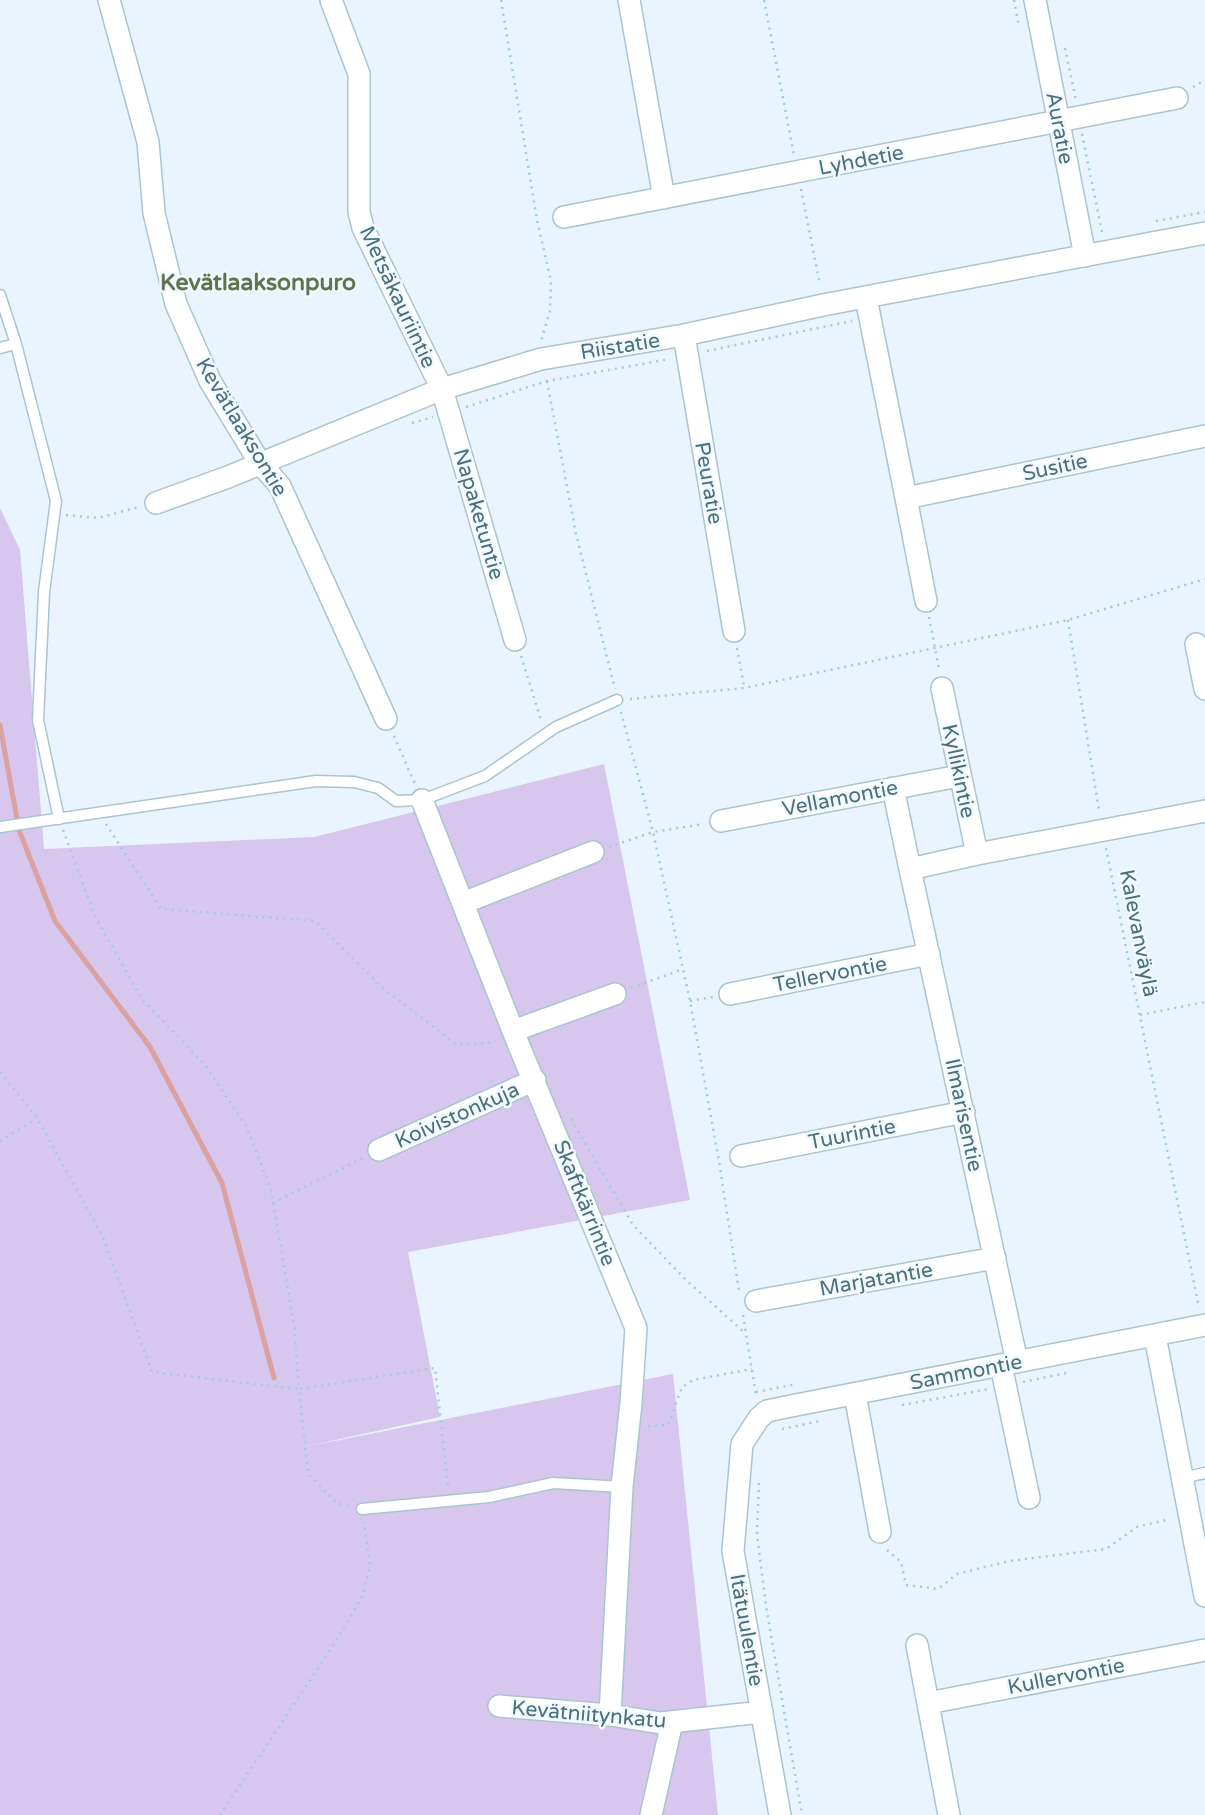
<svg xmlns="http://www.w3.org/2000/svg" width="1205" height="1815" font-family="'Varela Round',sans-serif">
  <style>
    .green { fill: #d7c6ed }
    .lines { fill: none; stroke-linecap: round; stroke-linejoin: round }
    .stream { stroke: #dca1a1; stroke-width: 5 }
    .service-casing { stroke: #aac5cf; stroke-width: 13 }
    .minor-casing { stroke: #aac5cf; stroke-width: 24 }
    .path { stroke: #a1cddb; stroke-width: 2.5; stroke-dasharray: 2 5; stroke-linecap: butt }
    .service { stroke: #fff; stroke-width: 10 }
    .minor { stroke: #fff; stroke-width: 21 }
    .labels { text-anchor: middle; stroke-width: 5; stroke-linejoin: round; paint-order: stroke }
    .street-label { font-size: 21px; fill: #4a717b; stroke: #f1f9ff }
    .neighbourhood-label { font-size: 23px; font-weight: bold; fill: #60734d; stroke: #f1f9ff }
  </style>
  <rect width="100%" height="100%" fill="#eaf4fe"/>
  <path class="green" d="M0,508l20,42 24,299 270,-12 290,-73 86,436 -282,52 32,165 -136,30 369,-73 45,441h-718z"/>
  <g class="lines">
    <path class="stream" d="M0,725l19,105 36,91 95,126 72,136 52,195"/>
    <g class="service-casing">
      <path id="service" d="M0,295l16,49 40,157 -12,91 -6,128 21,99
        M0,348l16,-4
        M0,827l316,-46 38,1 24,6 18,13 26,-1 63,-24 71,-49 61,-27
        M1182,1478l23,-5
        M362,1509l127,-12 64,-14 69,4"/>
    </g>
    <g class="minor-casing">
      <path id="minor" d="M109,0l39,142 6,71 22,91 34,77 50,82 20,23 106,233
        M331,0l28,74v138l4,16 79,161 73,251
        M629,0l35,198
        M1035,0l50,256
        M564,217l613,-119
        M866,298l40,200 299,-62
        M684,335l50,296
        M906,498l20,103
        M156,503l72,-26 214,-88 99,-30 143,-24 139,-30 382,-72
        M1196,644l9,45
        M942,688l35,166
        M893,788l17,81
        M422,800l95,241 119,287 -5,75 -9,84 -12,228
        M721,821l238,-45
        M463,903l130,-51
        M730,994l199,-40
        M513,1031l102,-37
        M379,1150l156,-70
        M741,1156l223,-44
        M756,1301l239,-43
        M1155,1336l50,260
        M1017,1362l-107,-493 67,-15 228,-43
        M1001,1365l28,133
        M855,1394l25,138
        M917,1645l32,170
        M928,1703l277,-53
        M499,1706l111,9 51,8 101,-11
        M651,1815l21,-93
        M780,1815l-47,-264 9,-107 17,-26 8,-7 19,-4 419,-82"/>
    </g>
    <path class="path" d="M501,0l36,220 14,61 -1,30 -9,30
      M764,0l30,155
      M1014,0l5,27
      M1065,48l11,52
      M1193,87l12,-7
      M1082,134l20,98
      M801,189l19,96
      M1156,221l49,-9
      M707,351l145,-30
      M547,381l29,153 39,155
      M466,407l81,-26 123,-22
      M412,423l21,-6
      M66,515l32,3 41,-11
      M929,617l10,52
      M1068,620l31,190
      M737,648l7,38
      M521,656l20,64
      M630,699l114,-11 324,-68 137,-41
      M621,712l32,120 37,169 29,160 20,130
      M394,736l21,48
      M106,824l55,85 154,12 69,68 73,56 39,-3
      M63,830l32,86 46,82 64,67 41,61 25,63 23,136 5,64 136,-21 13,119
      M609,847l44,-15 51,-8
      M1106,848l93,460
      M631,988l52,-19
      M690,1001l23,-4
      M1140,1015l65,-13
      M0,1072l37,46 66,119 49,135 147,17 9,85 29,29 12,3
      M571,1119l62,106 53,55 60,54
      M0,1141l36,-22
      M273,1203l90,-45
      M743,1315l13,80
      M1023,1382l48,-10
      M756,1392l41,-8
      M902,1405l87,-16
      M648,1426l20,-1 14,-38 11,-7 59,-11
      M782,1429l38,-8
      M759,1483l-2,51 9,72 36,209
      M887,1550l14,12 5,23 32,4 19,-15 52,-13 97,-12 31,-22 33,-8
      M220,1815l116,-174 27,-46 7,-30 -6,-43"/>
    <use href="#service" class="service"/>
    <use href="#minor" class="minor"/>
  </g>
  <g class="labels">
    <g class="street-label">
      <text transform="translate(1060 128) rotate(79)" y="7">Auratie</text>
      <text transform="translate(861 160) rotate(-11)" y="7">Lyhdetie</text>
      <text transform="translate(398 297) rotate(65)" y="7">Metsäkauriintie</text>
      <text transform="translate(620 346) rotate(-9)" y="7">Riistatie</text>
      <text transform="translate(242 427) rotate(59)" y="7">Kevätlaaksontie</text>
      <text transform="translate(1055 467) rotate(-12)" y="7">Susitie</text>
      <text transform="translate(709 483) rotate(80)" y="7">Peuratie</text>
      <text transform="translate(479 514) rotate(74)" y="7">Napaketuntie</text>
      <text transform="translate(959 771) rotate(78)" y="7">Kyllikintie</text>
      <text transform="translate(840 798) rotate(-11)" y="7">Vellamontie</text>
      <text transform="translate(1139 933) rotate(79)" y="7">Kalevanväylä</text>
      <text transform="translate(830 974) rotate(-11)" y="7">Tellervontie</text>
      <text transform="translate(457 1115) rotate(-24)" y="7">Koivistonkuja</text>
      <text transform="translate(964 1115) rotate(78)" y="7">Ilmarisentie</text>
      <text transform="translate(852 1134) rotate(-11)" y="7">Tuurintie</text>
      <text transform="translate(585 1203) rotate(68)" y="7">Skaftkärrintie</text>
      <text transform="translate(876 1279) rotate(-10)" y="7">Marjatantie</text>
      <text transform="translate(966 1372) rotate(-11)" y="7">Sammontie</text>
      <text transform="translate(747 1630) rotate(80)" y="7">Itätuulentie</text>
      <text transform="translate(1066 1676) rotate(-11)" y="7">Kullervontie</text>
      <text transform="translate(589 1714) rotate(5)" y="7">Kevätniitynkatu</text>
    </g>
    <g class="neighbourhood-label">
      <text x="258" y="290">Kevätlaaksonpuro</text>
    </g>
  </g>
</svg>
